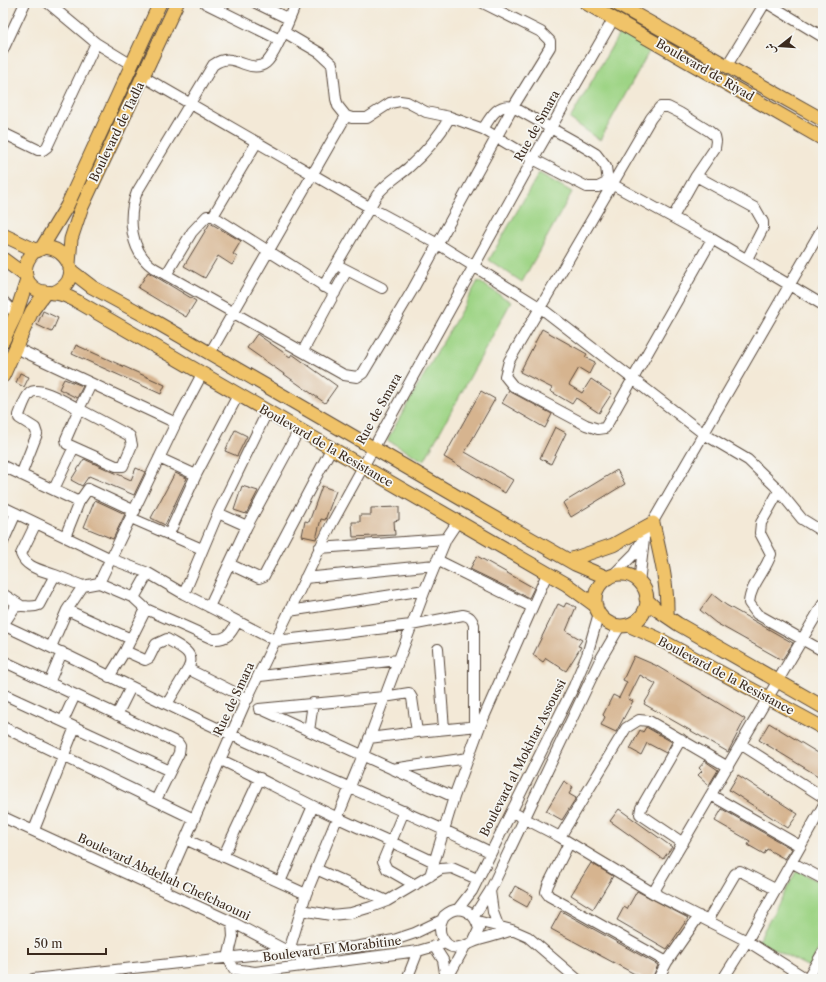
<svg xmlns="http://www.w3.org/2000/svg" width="826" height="982" font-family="'Libre Caslon Text',Amiri,serif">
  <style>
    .green { fill: #9ed485; stroke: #6c7f52 }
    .building { fill: #d6b48f }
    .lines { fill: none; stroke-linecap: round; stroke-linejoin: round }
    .minor-casing { stroke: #57473a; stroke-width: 12 }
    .major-casing { stroke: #57473a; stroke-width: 15 }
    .minor { stroke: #fff; stroke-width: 10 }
    .major { stroke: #f0c369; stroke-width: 13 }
    .labels { text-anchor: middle; stroke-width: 3.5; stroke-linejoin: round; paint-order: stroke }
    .street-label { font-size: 12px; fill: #3b2a1e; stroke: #f6f6f2 }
  </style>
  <rect width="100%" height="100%" fill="#f6f6f2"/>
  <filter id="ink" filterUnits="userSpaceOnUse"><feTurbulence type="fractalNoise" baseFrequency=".025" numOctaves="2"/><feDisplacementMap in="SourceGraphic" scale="8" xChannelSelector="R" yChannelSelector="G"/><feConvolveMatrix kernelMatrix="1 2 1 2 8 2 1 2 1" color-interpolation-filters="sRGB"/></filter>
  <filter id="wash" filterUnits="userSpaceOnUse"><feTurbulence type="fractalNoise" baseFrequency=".012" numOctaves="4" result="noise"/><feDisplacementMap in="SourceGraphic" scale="16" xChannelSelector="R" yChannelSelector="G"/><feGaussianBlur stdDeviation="0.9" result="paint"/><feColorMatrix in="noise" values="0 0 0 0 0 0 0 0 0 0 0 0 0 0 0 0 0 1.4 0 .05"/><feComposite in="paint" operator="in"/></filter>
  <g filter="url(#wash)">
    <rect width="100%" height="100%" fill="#f3e9d7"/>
    <path class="green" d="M620,32l31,16 -51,92 -30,-21z
      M539,173l33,19 -50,90 -33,-22z
      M478,281l33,21 -87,159 -37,-21z
      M797,870l26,14v57l-14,26 -51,-26z"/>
    <g id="blocks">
      <path class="building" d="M210,223l31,18 -8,13 4,3 -5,8 -14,-9 -13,22 -21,-12z
        M148,272l48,29 -10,16 -48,-29z
        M43,311l15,7 -6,14 -15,-7z
        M542,329l45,25 -2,3 10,5 -6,12 -10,-6 -10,17 13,8 9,-14 21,14 -13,20 -23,-15 -4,6 -22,-13 2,-3 -32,-16z
        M257,334l33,23 2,-3 45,32 -12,17 -78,-55z
        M76,345l89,40 -4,9 -89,-40z
        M20,373l9,4 -5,10 -8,-4z
        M64,379l19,7 -6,12 -18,-9z
        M481,391l14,8 -30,53 48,28 -8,13 -61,-36z
        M509,391l43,23 -7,14 -43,-25z
        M555,427l11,6 -15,31 -11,-6z
        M235,430l12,6 -10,20 -12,-5z
        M84,459l47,21 5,-12 9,4 -11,23 -45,-19 -7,10 -11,-6z
        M617,470l8,14 -54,33 -8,-14z
        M175,473l12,5 -22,47 -14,-7z
        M242,486l16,5 -12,23 -12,-4z
        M322,486l14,5 -11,29 -4,-1 -5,20 -14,-3 3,-15 4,1z
        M95,500l30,14 -12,25 -29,-12z
        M399,507v13l-5,1 1,14 -42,2 -1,-15h8v-7h11v-7z
        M477,556l57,32 -5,10 -59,-29z
        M712,594l14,11 67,38 -11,17 -66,-37 -16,-13z
        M566,603l10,4 -10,24 16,9 -4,6 3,1 -15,24 -20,-13 -3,4 -10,-7 25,-51 6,3z
        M634,656l21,9 90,54 -17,33 -84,-48 12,-20 -16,-9 -12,24 5,2 -17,31 -15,-7 4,-8 -2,-2 10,-20 6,3 8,-16 -4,-2z
        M769,723l54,33v23l-64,-39z
        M646,727l26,15 -6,11 -19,-10 -6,12 -11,-6 10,-19 3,2z
        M705,761l13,9 -9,15 -11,-10 4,-4 -3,-3z
        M738,775l60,39 -10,14 -59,-38z
        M564,781l9,6 -4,7 7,4 -14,22 -16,-9z
        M619,809l53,38 -9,12 -53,-38z
        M722,809l70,40 -7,10 -18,-10 -3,5 -16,-9 2,-4 -35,-20z
        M591,863l22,13 -20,33 -22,-14z
        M515,886l18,10 -6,11 -18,-10z
        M637,891l51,27 -21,31 -50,-29 7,-13 3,2z
        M561,911l97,54 -6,14h-8l-93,-50z"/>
    </g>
  </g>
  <g filter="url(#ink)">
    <use href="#blocks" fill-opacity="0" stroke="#57473a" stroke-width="1"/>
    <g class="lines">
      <g class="minor-casing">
        <path id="minor" d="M48,3l48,40 36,22
          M205,3l75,37
          M256,3l33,16
          M296,3c-5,13 -10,25 -16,37 -8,16 -13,33 -36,24 -13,-5 -19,-7 -31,1l-76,127c-10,25 -7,60 17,76l190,107 13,2 6,-4 50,-84 100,-182 37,-60v-6l-9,-9 -58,-29
          M767,3l56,34
          M284,32l36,21 12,11 4,35 2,7 8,10 6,2h15l23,-15 10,-2 7,1 19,10 24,5 33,12 50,30 54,28h11l10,-5
          M3,50l22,-47
          M726,67l39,-64
          M144,77l225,130 69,37 103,64 163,126 44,26 27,26 27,33 21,13
          M483,129c7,-11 14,-26 30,-22l68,38 15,9 10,13 2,15
          M3,133l35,17h5l4,-3 49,-104
          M696,176l59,32 8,14v6l-16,31
          M608,182l104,57 111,66
          M213,216l44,-74
          M673,217l23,-41 19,-28 1,-7 -1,-5 -6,-5 -29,-18 -12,-6h-8l-9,11 -142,243 -4,15 8,10 73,39 12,4 7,-1 107,-189
          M341,267l41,21
          M166,275l26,-43 15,-16h6l122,77
          M323,287l54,-92c9,-12 20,-18 31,-27 17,-15 31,-31 42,-51
          M3,301l13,13
          M16,348l160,75
          M303,351l44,-81
          M210,353l136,-237
          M79,409l51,27 2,9 -9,21h-7l-49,-22 -1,-5z
          M159,458l37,17
          M3,466l76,36
          M21,475l16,-41 -2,-6 -16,-10v-3c3,-7 6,-18 11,-22 9,-8 39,11 49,16l12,-25
          M54,489l19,-40
          M779,491l-18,32 -1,10 11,21c-5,17 -21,31 -22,49l8,11 66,37
          M3,507l108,52 37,14 36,21 92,47 135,-16 52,-10c7,1 9,4 11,10v102
          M218,513l29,13
          M131,518l71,31
          M36,523l-15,31c5,14 21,16 34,21
          M169,534l27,-59 42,-80
          M65,537l14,-35 9,-13 47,22
          M3,542l13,-29
          M319,548l127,-9
          M437,560l95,47
          M229,564l30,14 5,-2 67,-127
          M613,575l22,-22 9,-16 179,-310
          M305,578l130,-13
          M99,583l77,-160 26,-49
          M639,583l5,-44
          M3,594l17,11
          M184,594l34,-81 49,-101
          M134,598l14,-25
          M209,607l38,-81 52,-96
          M67,610l64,29
          M289,611l136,-21
          M3,625c77,35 152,75 229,110 86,40 173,75 258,117
          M3,625l12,-18c9,-3 15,2 24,-2l16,-30 28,11 16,-3 35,15 12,11 67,30c15,1 18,-6 24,-17
          M51,647l16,-37 16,-24
          M438,649l6,80
          M125,651l20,9 4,-2 7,-14 11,-5c12,8 30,13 21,30
          M3,661l175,82 2,3 -1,7 -23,47
          M260,676l138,-16
          M109,677l16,-26 21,-42
          M49,683l13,-31
          M3,694l167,77
          M167,704l21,-35 60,30
          M259,709l125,-12 25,-4 3,5 5,34 62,-6
          M261,709l193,88
          M117,715l14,-28
          M63,721l12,-26
          M3,727l191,92
          M309,731l4,-28
          M369,738l48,-6
          M681,739l-40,69 -1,6 43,29
          M742,745l81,52
          M221,760c39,18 76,39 115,57 33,16 66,29 98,45
          M392,769l76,-11
          M711,795l89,51
          M404,811l-21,50 4,8 28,16
          M512,812l48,25 93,56 94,48 60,38
          M3,817l229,105 80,42
          M34,830l41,-103
          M560,837l66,-109 13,-8 10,1 79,46
          M187,840l119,54
          M569,843l-21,42 -2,7 3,4 118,66
          M223,857l37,-79
          M791,862l32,17
          M316,869l71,32
          M430,876l24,-79 26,-71 67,-152
          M280,882l33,-76
          M163,890l82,-187 87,-180 201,-364 81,-141
          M490,891l3,21 6,16
          M653,893l170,-289
          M458,909l14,-18 102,-205 13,-31 12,-42
          M301,910l30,5 20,-2 20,-6 16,-6 54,-32 11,-1 25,11
          M474,916l16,-25 110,-231 20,-34
          M708,920l27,-46 5,-3 35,18
          M477,921l35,9 16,7 49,42
          M473,942l6,-13c-4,-18 -21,-26 -35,-13 -4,7 -6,14 -2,21 9,19 24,7 37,3 11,-3 22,-6 33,-10
          M434,946l9,14 3,19
          M289,951l17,-57 57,-139 62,-165 21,-51 12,-18
          M228,958l6,11 21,3 163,-21 28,-8
          M228,958l5,-21 -1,-15
          M33,979l256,-28 66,-4 39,-7 21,-7 27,-13
          M407,979l11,-28
          M447,979l17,-31
          M658,979l9,-17 32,-46
          M723,979l24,-38 76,-135
          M807,979l16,-27"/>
      </g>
      <g class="major-casing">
        <path id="major" d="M586,3l237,136
          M615,3l208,117
          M3,235l34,16
          M41,249l26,-43 93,-203
          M3,259l23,17
          M69,264l2,-25 10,-30 96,-206
          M70,270l22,17 57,31 314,182 112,64 33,14
          M53,293c44,-18 -7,-69 -25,-33 -4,7 -3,17 1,23 9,12 19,8 31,11 8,2 15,6 22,10l484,280 30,22
          M3,341l13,-27 11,-34
          M3,376l29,-65 13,-18
          M569,560l44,-15 40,-22c7,31 15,61 14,93
          M595 600a26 26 0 1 1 52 0a26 26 0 1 1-52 0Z
          M646,599l10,10 22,15 145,83
          M628,625l29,13 166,90"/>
      </g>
      <use href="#minor" class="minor"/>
      <use href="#major" class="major"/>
    </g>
  </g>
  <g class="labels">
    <g class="street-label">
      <text transform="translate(705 70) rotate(30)" y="4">Boulevard de Riyad</text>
      <text transform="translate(537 126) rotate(-61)" y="4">Rue de Smara</text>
      <text transform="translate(117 132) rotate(-64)" y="4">Boulevard de Tadla</text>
      <text transform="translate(379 409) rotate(-61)" y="4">Rue de Smara</text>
      <text transform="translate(326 446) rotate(30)" y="4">Boulevard de la Resistance</text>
      <text transform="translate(726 676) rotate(28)" y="4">Boulevard de la Resistance</text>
      <text transform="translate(234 699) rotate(-65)" y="4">Rue de Smara</text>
      <text transform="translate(523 758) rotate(-63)" y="4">Boulevard al Mokhtar Assoussi</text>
      <text transform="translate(164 877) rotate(25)" y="4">Boulevard Abdellah Chefchaouni</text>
      <text transform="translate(332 949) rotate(-7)" y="4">Boulevard El Morabitine</text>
    </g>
  </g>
  <rect width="826" height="982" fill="none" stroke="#f6f6f2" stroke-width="16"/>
  <g transform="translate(780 46) rotate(253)" stroke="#f6f6f2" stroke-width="3" paint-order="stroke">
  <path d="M0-3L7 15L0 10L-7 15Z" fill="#3b2a1e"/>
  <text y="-6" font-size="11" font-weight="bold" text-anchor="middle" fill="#3b2a1e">ش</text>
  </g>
  <path d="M28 948v6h78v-6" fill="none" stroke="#3b2a1e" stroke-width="2"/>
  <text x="34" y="948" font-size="12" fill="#3b2a1e" stroke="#f6f6f2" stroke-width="3" paint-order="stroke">50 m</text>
</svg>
